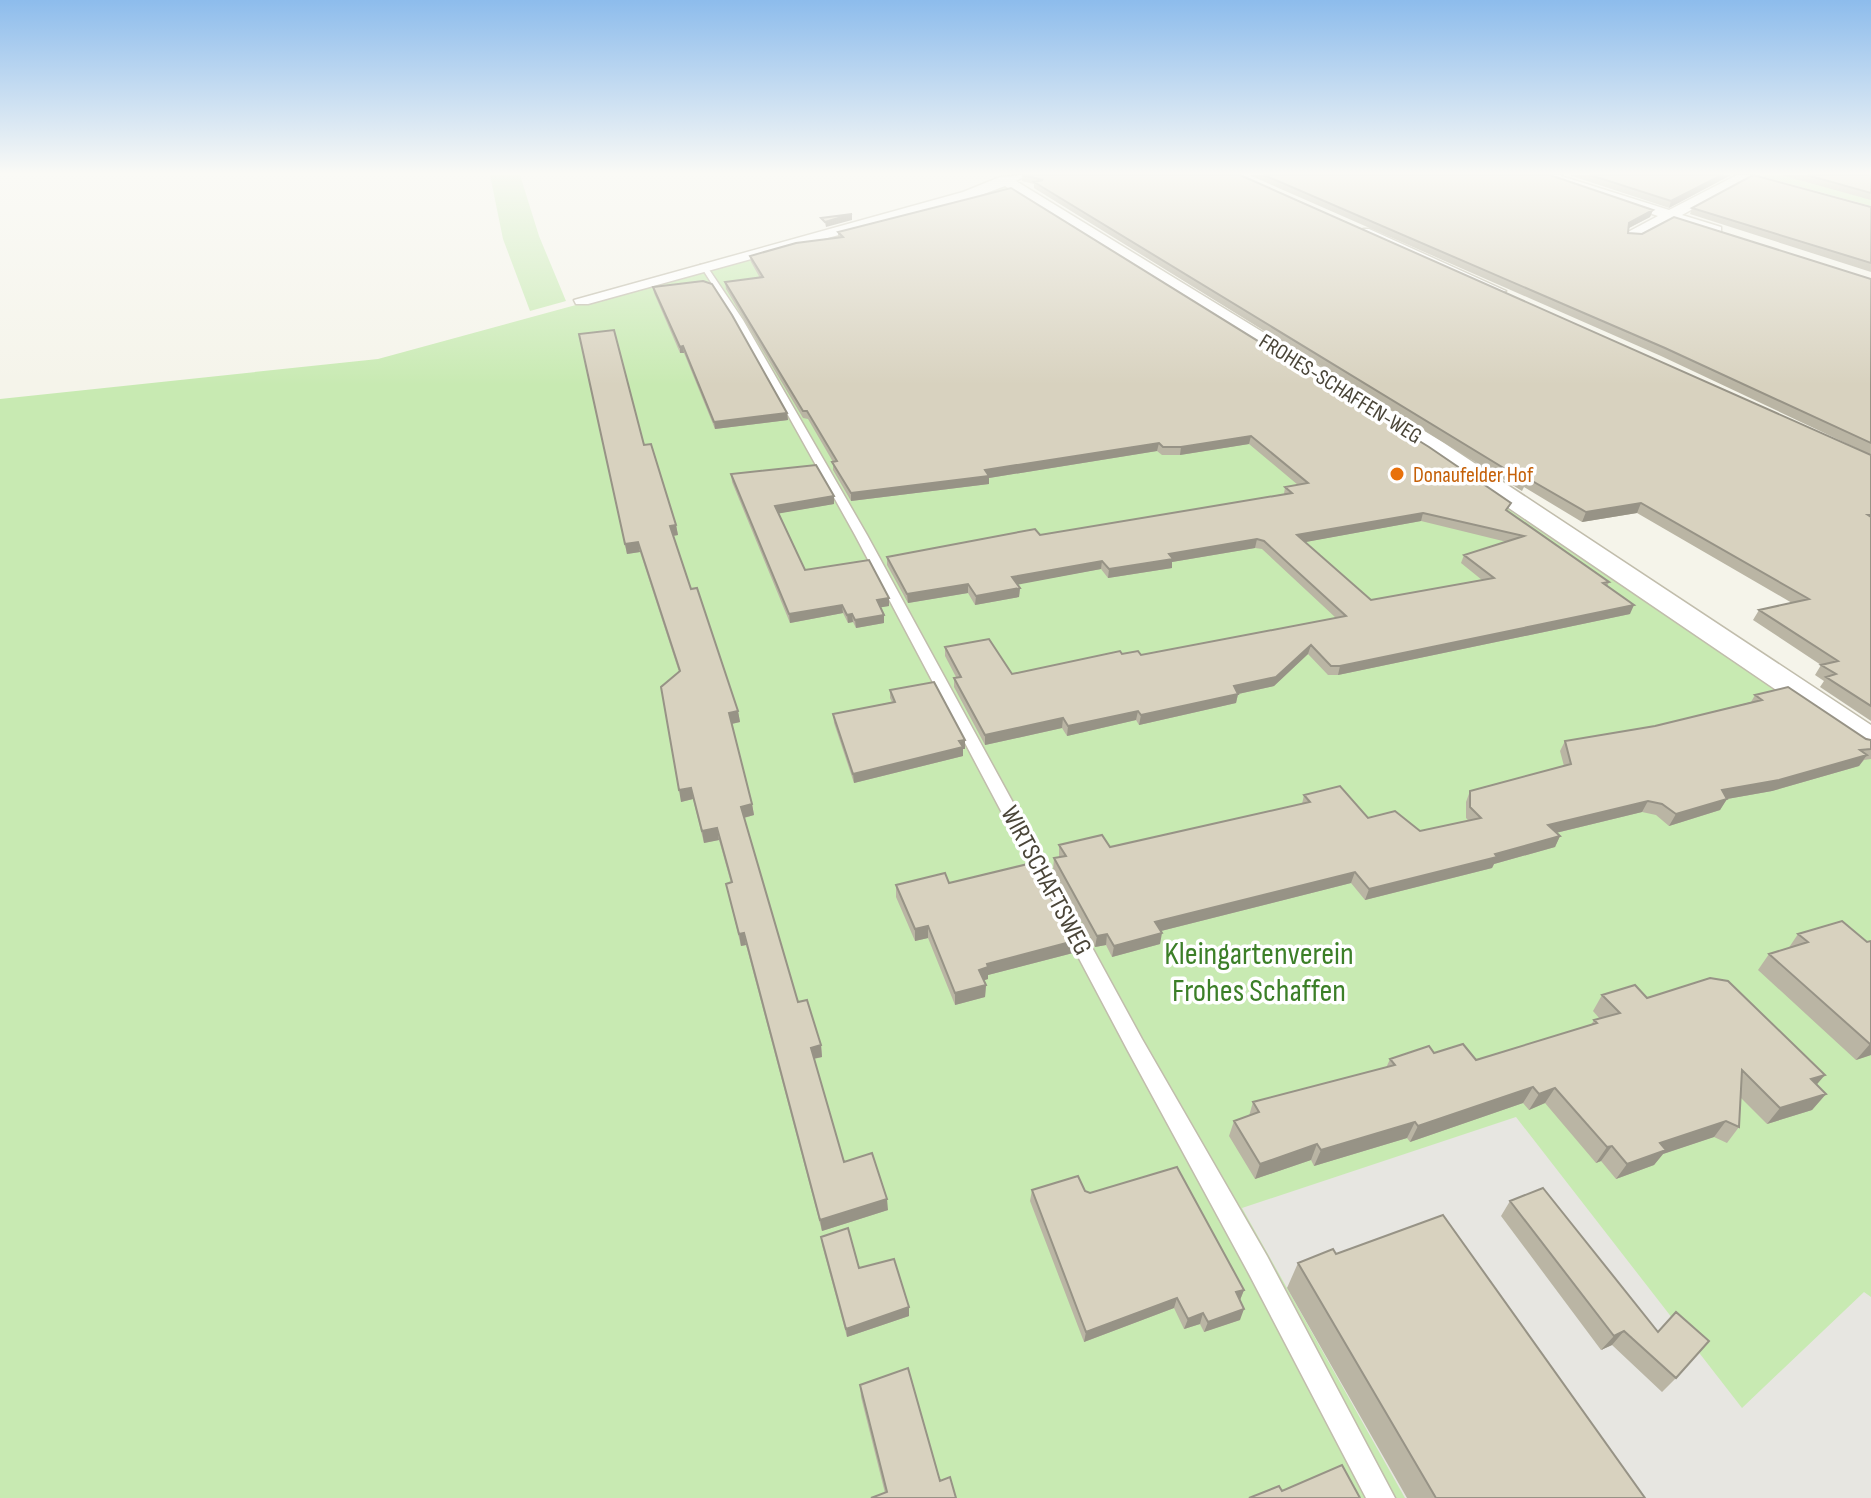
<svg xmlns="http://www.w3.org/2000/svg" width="1871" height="1498" font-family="'Sofia Sans Condensed',sans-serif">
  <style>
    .green { fill: #c8eab2 }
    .parking { fill: #e7e6e1 }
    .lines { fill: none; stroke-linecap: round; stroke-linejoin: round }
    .lane-casing { stroke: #c1bdac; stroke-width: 3 }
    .street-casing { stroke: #c1bdac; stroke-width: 3 }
    .lane { fill: #fff; fill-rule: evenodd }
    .street { fill: #fff; fill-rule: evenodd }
    .wall { fill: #bab5a4; fill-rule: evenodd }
    .shaded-wall { fill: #979386 }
    .building { fill: #d8d2bf; stroke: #979386; stroke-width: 2; fill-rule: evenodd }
    .food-dot { fill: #e8710a; stroke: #fff; stroke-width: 3 }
    .labels { text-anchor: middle; stroke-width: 7; stroke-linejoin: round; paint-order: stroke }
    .far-street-label { font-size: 22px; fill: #4a4538; stroke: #fff }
    .far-food-label { font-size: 22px; fill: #c56008; stroke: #fff; text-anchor: start }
    .street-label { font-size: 26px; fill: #4a4538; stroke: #fff }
    .near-park-label { font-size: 32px; fill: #3c7f28; stroke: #fff }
  </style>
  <rect width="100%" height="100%" fill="#f5f4ea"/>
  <path class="green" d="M490,175h30l19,61 27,65 -36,10 -27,-72z
    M1763,175h108v31l-106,-29z
    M1008,187l406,254 457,311v746h-1871v-1099l378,-40z"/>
  <path class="parking" d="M1516,1117l226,291 122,-116 7,5v201h-466l-163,-290z"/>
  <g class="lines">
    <g class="lane-casing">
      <path id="lane" d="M1363,229h6l137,62 -7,2 -136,-60z
        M700,265h6l37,55 124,215 275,504 125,217 128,242h-29l-117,-224 -121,-223 -273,-516 -120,-215z"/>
    </g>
    <g class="street-casing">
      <path id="street" d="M1027,175l-11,6 428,262 427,282v25l-11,-3 -432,-294 -423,-267 -32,12 -385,106h-12l-2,-4 389,-108 37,-15z
        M1538,175h20l111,35 68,-35h16l-71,40 39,12v6l-50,-13 -38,19 -7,-4 2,-3 30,-16z"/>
    </g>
    <use href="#lane" class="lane"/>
    <use href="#street" class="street"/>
  </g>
  <path class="wall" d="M1022,175h218l631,280v266l-51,-34 4,-6 -9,-6 6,-10 -68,-45 6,-10 33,-7 -155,-90 -55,9 -58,-35 -2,4 -488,-303v-4l-12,-3z
    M1249,175h301l103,35 -3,7 -21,11 -1,5 243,47v175l-210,-99z
    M1569,175h162l-62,33z
    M1781,175h90v25z
    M1871,207v65l-181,-58 2,-6z
    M838,232l670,280 101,70 -2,5 23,27 -292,61h-10l-20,-21 -34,32 -36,8 -2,9 -97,22 -3,-5 -69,16 -5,-8 -77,17 -31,-58v-9l2,-1 -11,-21v-9l67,27 110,-20 19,1 195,-37 -74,-69 -7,-1 -83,14v6l-64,10 -7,-9 -84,15 3,4 -1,9 -44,8 -7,-12 -60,10 -21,-38v-8l153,-22 244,-41 1,-7 13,-2 -49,-41 -69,11h-18l-5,-4 -168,27v6l-138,17 -18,-31v-8l-25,-43 -5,-1 -77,-129 -1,-7 35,-4 -9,-16 -1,-6 88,-18zM1421,521l86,21 -43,13 -3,8 21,17 -111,20 -66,-58z
    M653,287l134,126 1,7 -73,9 -31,-76h-4l-26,-60z
    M581,342l63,103 32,80 2,10 -5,1 18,53 47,122 2,11 -8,2 20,80 2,11 -10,3 54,184 23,43 1,12 -8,2 30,103 44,48 -66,21 -76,-286 -5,1 -15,-62 5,-1 -12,-43 -15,3 -11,-44 -12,3 -2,-130 -39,-120 -13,2z
    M731,474l103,30 -55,9 26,57 84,28v8l-9,1 4,8v8l-28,5 -3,-6 -5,1 -5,-10 -53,10 -58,-141z
    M890,690l75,59h-2v7l-109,27 -20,-60 -1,-9 59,-12 -2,-4z
    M1755,695l116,45v19l-7,1 -5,6 -87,25 -45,8 -7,11 -51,16 -13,-11 -14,-3 -86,21 4,3 -5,11 -61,17 -2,4 -127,32 -14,-17 -190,48 -1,13 -48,13 -6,-12 -11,2 -42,-77 1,-12 5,-1v-12l51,2 192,-43 2,-9 64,23 52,13 49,-10 -3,-3v-16l4,-11 94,-25 -4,-15 5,-10 90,-15 96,-24z
    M896,885l177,68 -85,22v4l-4,1 2,5 -1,12 -30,8 -27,-67 -13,3 -19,-44z
    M1798,934l69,8 4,-1v114l-15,5 -98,-90 11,-16 19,-5z
    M1602,995l45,3 170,87 9,9 -14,16 -45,14 -26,-26 -2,29 -12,16 -13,-6 -51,17 -9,11 -38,14 -15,-18 -5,2 -51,-60 -16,7 -6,-7 -113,39 -3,-4 -93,28 -3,-6 -56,19 -26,-43 5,-15 15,-5 4,-14 133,-34 4,-9 44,-6 42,7 115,-35 3,-5 6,-1 -7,-8z
    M1032,1190l53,1 159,99 -4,10v20l-36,12 -4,-8 -16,5 -10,-21 -90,34 -54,-141z
    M1510,1201l148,131 18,46 -14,14 -50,-47 -11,5 -100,-134z
    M821,1237l88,70v9l-62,21 -25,-92z
    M1336,1254l309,244h-238l-120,-210 11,-25z
    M860,1385l80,96 -55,12 -24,-96z"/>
  <path class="shaded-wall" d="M1722,175h9l-62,33 2,-7z
    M1653,210l-3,7 -23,12 2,-6z
    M852,214v6l-26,7 -1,-5z
    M683,346l1,7h-4v-6z
    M787,413l1,7 -73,9 -1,-7z
    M1251,436l-2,8 -69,11 1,-8z
    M1159,443l-2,8 -168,27v6l-138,17v-8l134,-23z
    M834,496v8l-58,10 -1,-8z
    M1641,503l-4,10 -55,9 4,-10z
    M1423,513l-2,8 -126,23 2,-9z
    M676,525l2,10 -6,1 -2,-10z
    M1257,539l-2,9 -83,14v6l-64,10 1,-9 60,-15z
    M638,542l2,10 -13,2 -2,-10z
    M1102,561l-1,8 -90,17 1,-9z
    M968,584v9l-60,10 -1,-9z
    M1020,588l-1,9 -44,8 1,-9z
    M889,598v8l-12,2v-8z
    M842,605l1,8 -53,10 -1,-9z
    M1634,605l-4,9 -292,61 2,-9z
    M852,614l1,8 -5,1 -1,-8z
    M884,615v8l-28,5 -1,-8z
    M1311,645l-3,9 -34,32 -36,8 -2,9 -97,22 2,-10 93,-29z
    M738,711l2,11 -9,2 -2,-11z
    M1138,711l-2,9 -69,16 1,-10z
    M1063,718l-1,10 -77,17v-10z
    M965,740v9h-2v7l-109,27 -1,-9z
    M1867,755l-8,11 -87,25 -45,8 -7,11 -51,16 7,-12 46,-24z
    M691,788l2,11 -12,3 -2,-12z
    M1648,801l-6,11 -99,24 5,-11z
    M752,804l2,11 -11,3 -2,-11z
    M717,828l2,12 -15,3 -2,-12z
    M1560,836l-5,11 -61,17 -2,4 -127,32 4,-11z
    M1355,872l-4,11 -198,50 2,-11z
    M928,926v12l-13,3v-12z
    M744,933l2,12 -5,1 -2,-12z
    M1162,933l-2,11 -48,13 2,-11z
    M1107,934l-1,11 -11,2 2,-11z
    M1074,941l-1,12 -85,22v4l-9,3v-12l8,-6z
    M986,985l-1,12 -30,8v-12z
    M1870,1044h1v11l-15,5z
    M821,1045l1,12 -10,2 -1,-11z
    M1825,1075l-13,15 -1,-11z
    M1533,1087l-10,16 -113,39 8,-16z
    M1555,1088l-10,15 -16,7 10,-16z
    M1826,1094l-14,16 -45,14 13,-16z
    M1726,1121l-12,16 -51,17 -9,11 -38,14 11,-15 33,-21z
    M1415,1122l-8,16 -93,28 7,-16z
    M1317,1144l-6,16 -56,19 5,-15z
    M1612,1146l-11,15 -5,2 11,-16z
    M887,1199l1,11 -66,21 -2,-11z
    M1244,1290l-4,10 -4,-8z
    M1177,1298l-3,10 -90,34 2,-10z
    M909,1307v9l-62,21 -1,-8z
    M1244,1309l-4,11 -36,12 4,-10z
    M1203,1313l-3,11 -16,5 4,-10z
    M1624,1331l-12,14 -11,5 13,-14z"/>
  <path class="building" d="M1023,175h217l631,280v60h-3l3,2v189l-45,-29 10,-3 -15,-9 17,-4 -79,-51 50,-11 -168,-96 -55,9 -59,-34 -2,3 -491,-299 9,-2z
    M1264,175h286l103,35 -24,13 -1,10 14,1 32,-17 197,62v164l-206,-95z
    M1590,175h132l-51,26z
    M1753,175l118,32v56l-179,-55z
    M1807,175h64v18z
    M1011,188l418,259 82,56 -5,7 103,72 -6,1 31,22 -294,61h-9l-20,-21 -35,32 -42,9 4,8 -97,21 -3,-4 -70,15 -5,-8 -78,17 -31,-57 7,-1 -16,-30 44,-8 23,35 108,-23 2,3 16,-3 3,4 205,-39 -82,-75 -7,-2 -88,15 4,5 -64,10 -7,-8 -90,16 8,11 -44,8 -8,-12 -61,10 -20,-37 148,-28 5,6 252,-42 -7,-6 23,-4 -57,-47 -70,11h-18l-4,-4 -174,27 4,6 -138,17 -19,-31 5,-1 -30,-50h-4l-78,-129 38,-5 -13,-21 46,-13 47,-6 -5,-5zM1423,513l101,23 -60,19 30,23 -123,22 -74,-65z
    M852,214l-27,8 -4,-4z
    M703,281l9,3 20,31 55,98 -73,9 -31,-76 -3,1 -27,-60z
    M614,330l30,115 7,-1 25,81 -6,1 21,63 6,-1 41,123 -9,2 23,91 -11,3 57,195 9,-2 14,45 -10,3 33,114 28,-9 15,46 -67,21 -76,-287 -5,1 -13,-50 6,-2 -15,-54 -15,3 -11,-43 -12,2 -18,-103 19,-16 -42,-129 -13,2 -46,-210z
    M816,465l18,31 -59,10 30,64 64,-10 20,38 -12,2 7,15 -29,5 -3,-6 -5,1 -5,-10 -53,9 -58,-140z
    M934,682l31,58 -6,1 4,6 -110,27 -20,-60 62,-12 -5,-12z
    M1788,687l78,52 5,1v9l-11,1 7,5 -88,25 -57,10 5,9 -51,15 -14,-10 -14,-3 -100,24 12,11 -65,18 2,3 -128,32 -14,-17 -200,50 7,11 -48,13 -7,-12 -10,2 -43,-78 12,-2 -7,-11 43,-10 8,12 200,-45 -6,-7 36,-9 28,32 27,-7 25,20 61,-13 -11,-11v-16l101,-27 -6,-23 90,-15 107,-26 -7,-5z
    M1032,863l42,78 -87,23 1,3 -9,3 7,15 -31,8 -27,-67 -13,3 -19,-44 49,-12 4,10z
    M1842,921l25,21 4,-1v103h-1l-101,-90 39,-12 -10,-8z
    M1710,978l18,3 97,94 -14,4 15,15 -46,14 -38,-38 -3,57 -13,-6 -66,22 6,7 -39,14 -15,-18 -5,1 -52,-59 -16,6 -6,-7 -115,39 -3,-4 -94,28 -4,-6 -57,20 -26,-43 25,-9 -6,-10 142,-37 -5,-6 39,-13 5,7 29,-9 13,16 121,-37 -3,-3 26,-7 -18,-18 33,-10 12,13z
    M1177,1167l67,123 -8,2 8,17 -36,13 -5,-9 -15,6 -11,-21 -91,34 -54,-142 46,-14 7,15 5,2z
    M1543,1188l115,144 18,-20 33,29 -33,37 -52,-47 -10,5 -104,-135z
    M1443,1215l202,283h-209l-138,-235 35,-14 3,5z
    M848,1228l11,40 35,-9 15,48 -63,22 -25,-92z
    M908,1368l32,113 10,-4 6,21h-85l16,-6 -27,-107z
    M1342,1465l18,33h-111l30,-12 3,5z"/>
  <linearGradient id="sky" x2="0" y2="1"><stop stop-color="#8dbcec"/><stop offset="0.45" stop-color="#fafaf6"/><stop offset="1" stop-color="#fafaf6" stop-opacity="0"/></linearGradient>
  <rect width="1871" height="385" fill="url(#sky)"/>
  <circle class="food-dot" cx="1397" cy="474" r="8"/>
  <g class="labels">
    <g class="far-street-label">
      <text transform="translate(1341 388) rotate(32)" y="8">FROHES-SCHAFFEN-WEG</text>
    </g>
    <g class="far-food-label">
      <text x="1413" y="482">Donaufelder Hof</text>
    </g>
    <g class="street-label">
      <text transform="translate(1047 880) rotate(62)" y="9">WIRTSCHAFTSWEG</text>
    </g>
    <g class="near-park-label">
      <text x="1259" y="964">Kleingartenverein<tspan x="1259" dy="37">Frohes Schaffen</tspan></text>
    </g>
  </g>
</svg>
